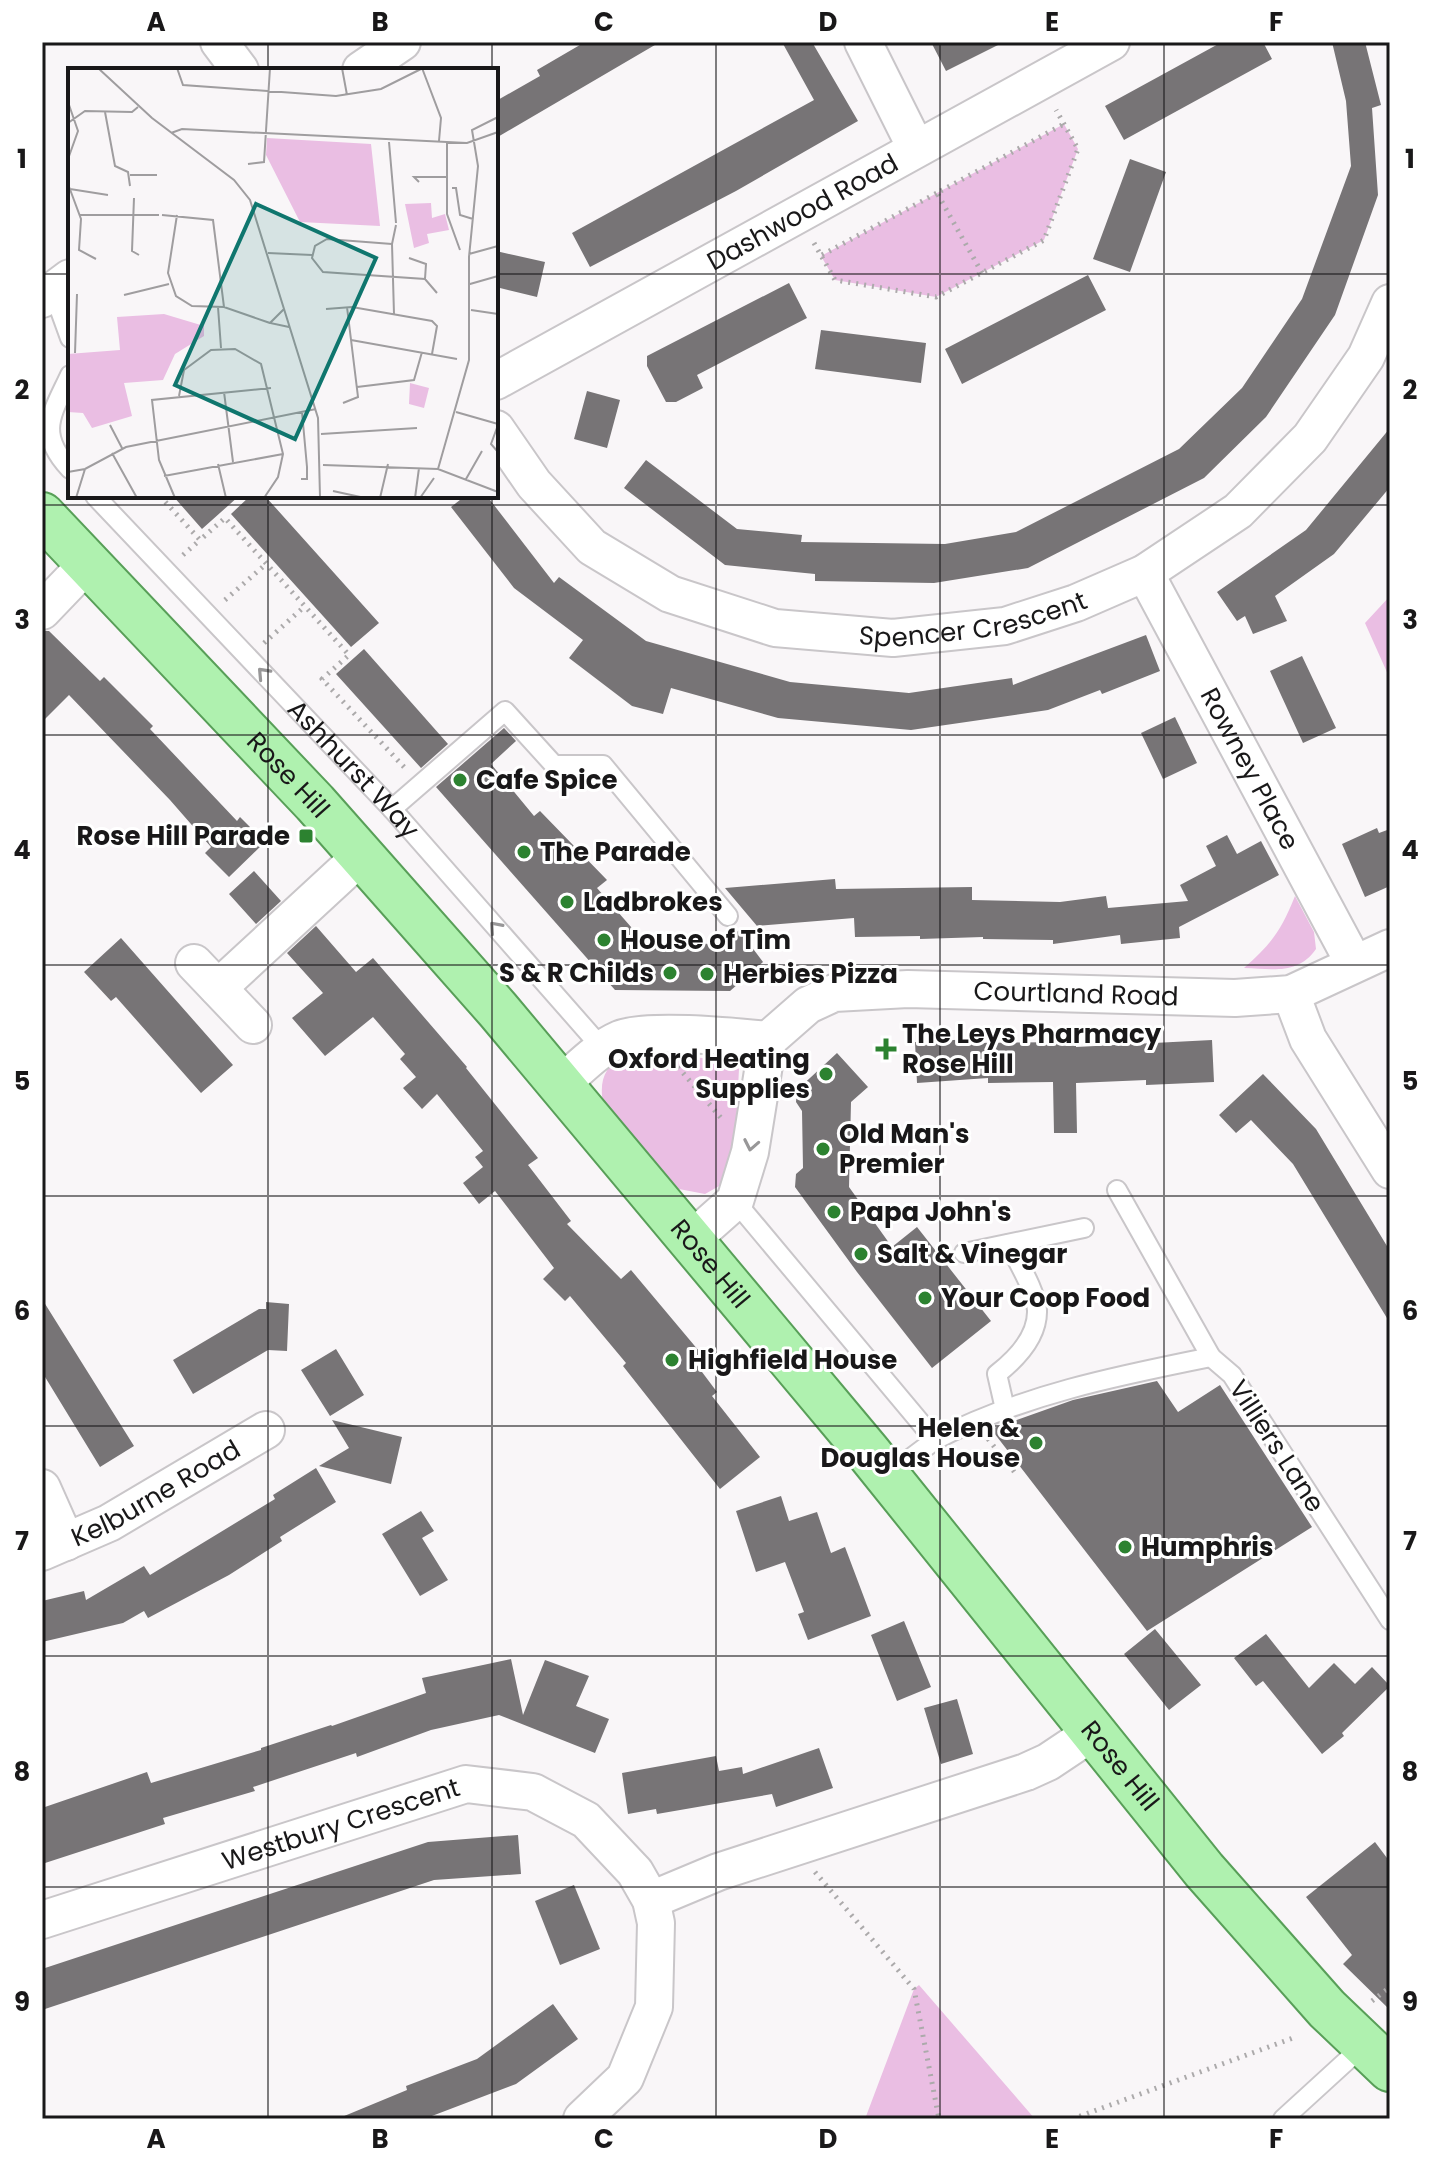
<svg xmlns="http://www.w3.org/2000/svg" width="1432" height="2161" font-family="Poppins,sans-serif">
  <style>
    .green { fill: #eabee3 }
    .building { fill: #777476 }
    .lines { fill: none; stroke-linecap: round; stroke-linejoin: round }
    .service-casing { stroke: #c9c6c9; stroke-width: 22 }
    .minor-casing { stroke: #c9c6c9; stroke-width: 40 }
    .primary-casing { stroke: #589f58; stroke-width: 48 }
    .path { stroke: #acaaab; stroke-width: 5; stroke-dasharray: 2 6; stroke-linecap: butt }
    .service { stroke: #fff; stroke-width: 18 }
    .minor { stroke: #fff; stroke-width: 36 }
    .primary { stroke: #aff1af; stroke-width: 44 }
    .oneway { stroke: #989798 }
    .grid { fill: none; stroke: #191819; stroke-width: 2; stroke-opacity: 0.55 }
    .poi-dot { fill: #2c8230; stroke: #fff; stroke-width: 3 }
    .labels { text-anchor: middle; stroke-width: 6; stroke-linejoin: round; paint-order: stroke }
    .street-label { font-size: 26px; fill: #191819; stroke: #fff }
    .poi-label { font-size: 26px; font-weight: bold; fill: #191819; stroke: #fff; text-anchor: start }
    .inset-road { fill: none; stroke: #9f9d9f; stroke-width: 2 }
    .view { fill: #0f766e; fill-opacity: 0.15; stroke: #0f766e; stroke-width: 4 }
    .inset-edge { fill: none; stroke: #191819; stroke-width: 4 }
    .neatline { fill: none; stroke: #191819; stroke-width: 3 }
    .grid-label { font-size: 26px; text-anchor: middle; font-weight: bold; fill: #191819 }
  </style>
  <rect width="100%" height="100%" fill="#f9f6f8"/>
  <path class="green" d="M1064,124l14,25 -34,91 -108,57 -101,-17 -14,-24z
    M1390,596v83l-25,-56z
    M1295,896l19,36 2,17c-18,26 -43,20 -72,19 28,-25 37,-37 51,-72z
    M624,1052l105,8 10,9 -5,96 -13,20 -16,9 -26,-5 -76,-85c-4,-26 2,-35 21,-52z
    M919,1985l116,134h-170l49,-130z"/>
  <path class="building" d="M585,42h75l-164,96v-37l44,-25 -3,-6z
    M782,42h30l46,79 -122,70 -146,76 -18,-34 242,-133z
    M931,42h73l-58,29z
    M1222,42h41l9,17 -148,81 -19,-34z
    M1332,42h33l16,63 -9,3 6,87 -43,120 -69,102 -62,61 -176,90 -94,15 -119,-2v-7l-90,-9 -101,-77 22,-28 91,69 65,6 -1,7 144,2 71,-12 163,-83 63,-61 60,-89 49,-133 -5,-65z
    M1130,159l36,13 -36,100 -37,-13z
    M496,251l49,11 -8,35 -41,-10z
    M1088,275l18,35 -144,74 -17,-35z
    M789,283l18,35 -110,57 6,13 -27,14h-10l-19,-36v-10z
    M821,330l105,13 -5,40 -106,-14z
    M587,391l33,9 -13,48 -33,-9z
    M1390,428v59l-56,67 -59,42 12,25 -34,13 -8,-18 -8,5 -20,-29 89,-62z
    M173,496h66l-37,33z
    M250,496h15l114,127 -28,24 -120,-133z
    M465,496h22l67,87 5,-6 87,64 144,41 119,11 103,-15 1,7 133,-50 14,36 -58,23 -2,-4 -52,20 -137,20 -133,-12 -107,-30 -8,26 -31,-8 -63,-48 14,-18 -69,-52 -63,-81z
    M42,631h7l51,50 4,-4 49,49 -3,3 87,92 3,-4 25,25 -36,35 -24,-24 6,-6 -41,-47 -101,-105 -27,27z
    M364,649l84,95 -27,24 -85,-94z
    M1302,656l34,72 -33,15 -33,-72z
    M1175,717l22,46 -34,16 -22,-46z
    M504,728l12,13 -25,23 43,52 6,-5 67,69 -10,8 48,55 75,1 19,-14 24,32 -33,29 -115,-1 -179,-203z
    M1377,828l2,5 11,-4v57l-25,11 -23,-53z
    M1227,835l10,19 24,-13 18,34 -100,52 1,11 -59,6 -1,-9 -67,9v-4l-70,-1v-2l-63,2v-3l-65,1 -1,-19 -97,8 -32,-38 110,-9 1,10 136,-2v13l88,2 46,-6 2,12 80,-7 -8,-16 36,-19 -10,-20z
    M254,871l27,30 -25,23 -27,-30z
    M316,926l40,46 17,-14 94,109 -1,1 72,90 -10,7 43,56 -4,3 54,55 10,-9 73,87 -8,7 21,28 -5,4 48,61 -40,32 -97,-123 3,-3 -56,-67 -5,5 -22,-22 11,-11 -59,-77 -16,13 -16,-21 20,-16 -8,-10 8,-6 -46,-57 -15,15 -19,-21 13,-11 -16,-18 5,-5 -32,-37 -48,39 -33,-38 31,-25 -36,-40z
    M121,938l112,127 -32,28 -85,-96 -5,4 -27,-29z
    M973,1039v4l103,-1v5l136,-7 2,42 -68,3v-5l-70,3 1,50h-23l-1,-51 -65,1v-5l-71,5 -2,-41z
    M837,1053l31,34 -17,15 -2,85 43,60 25,-20 74,94 -59,47 -75,-96 -62,-85 1,-13 7,-6 -1,-57 -6,-9 1,-12z
    M1263,1074l53,55 74,122v72l-97,-159 -42,-44 -15,13 -17,-18z
    M42,1299l92,147 -34,21 -58,-95z
    M266,1302l23,2 -2,47 -19,-1 -75,44 -20,-34 86,-51h7z
    M336,1349l28,46 -34,21 -29,-46z
    M1157,1381l21,31 42,-27 92,142 -165,104 -156,-202 82,-29z
    M332,1420l70,17 -11,47 -72,-18 30,-18z
    M316,1468l20,34 -56,35 2,4 -53,34 -81,43 -4,-7 -21,12 -81,19v-41l42,-10 2,9 58,-34 6,9 125,-76 -2,-4z
    M781,1496l8,25 28,-9 14,41 14,-6 26,69 -63,24 -10,-26 6,-2 -19,-50 -29,10 -20,-61z
    M421,1511l13,20 -12,7 26,42 -28,16 -38,-62z
    M904,1621l27,66 -34,14 -26,-66z
    M1155,1629l46,56 -32,25 -45,-56z
    M1266,1634l43,54 25,-25 21,21 17,-17 18,19 -48,47 2,3 -22,18 -59,-73 -7,5 -22,-28z
    M511,1659l12,56 22,-55 44,16 -13,30 33,13 -14,34 -96,-38 -68,15 -74,27 -1,-4 -103,34 2,4 -92,27 2,6 -123,40v-56l105,-36 4,11 110,-33v-2l70,-23 1,1 94,-33 -4,-15z
    M957,1699l16,55 -32,10 -17,-56z
    M819,1748l14,40 -57,19 -4,-13 -115,20 -1,-5 -28,5 -6,-41 94,-17 3,15 23,-4 1,7z
    M518,1835l3,39 -87,6 -392,130v-41l386,-127z
    M1375,1842l15,20v148l-47,-46 9,-9 -46,-58z
    M574,1885l26,64 -40,16 -25,-64z
    M553,2004l25,35 -62,45 -92,35h-87l70,-29 -1,-4 71,-27z"/>
  <g class="lines">
    <g class="service-casing">
      <g id="service">
        <path d="M53,291l17,47"/>
        <path d="M70,375c-18,39 -34,58 0,94"/>
        <path id="s1" d="M95,496l297,313 210,239"/>
        <path d="M392,809l113,-98 49,54h49l125,151"/>
        <path d="M1117,1190l94,167"/>
        <path d="M735,1201l200,239 -48,36"/>
        <path d="M964,1253l120,-25"/>
        <path d="M1005,1409l-8,-35c19,-15 41,-38 40,-64 -2,-21 -19,-47 -28,-66"/>
        <path d="M935,1440c87,-45 181,-64 276,-83l21,18 158,245"/>
        <path d="M1283,2119l81,-74"/>
      </g>
    </g>
    <g class="minor-casing">
      <g id="minor">
        <path d="M219,42l21,28"/>
        <path d="M863,42l53,106"/>
        <path d="M361,70l41,-28"/>
        <path d="M42,299l28,-21"/>
        <path id="s2" d="M496,381l615,-339"/>
        <path id="s3" d="M496,429l38,55 58,63 78,47 105,34 118,10 112,-12 71,-23 69,-30 93,-62 72,-73 56,-81 24,-54"/>
        <path id="s4" d="M1145,573l209,390"/>
        <path d="M42,611l46,-48"/>
        <path d="M194,963l59,62"/>
        <path d="M218,988l143,-132"/>
        <path d="M1291,994l17,45 82,131"/>
        <path id="s5" d="M768,1040l40,-35 26,-12 74,-4 327,9 56,-4 99,-46"/>
        <path d="M561,1084c19,-16 36,-35 59,-45 28,-11 116,-2 148,1l-18,112 -15,49 -44,39"/>
        <path d="M42,1488l24,54"/>
        <path id="s6" d="M42,1552l67,-29 157,-93"/>
        <path d="M651,1900l67,-28 308,-100 22,-10 45,-30"/>
        <path id="s7" d="M42,1920l424,-136 67,8 53,28 49,52 16,28 5,23 -2,84 -29,71 -43,41"/>
      </g>
    </g>
    <g class="primary-casing">
      <g id="primary">
        <path id="s8" d="M42,515l273,288 183,207 370,442 336,418 123,139 63,60"/>
      </g>
    </g>
    <path class="path" d="M814,243l21,37 101,17 108,-57 34,-91 -22,-39
      M822,255l115,-62
      M982,273l-45,-80 127,-69
      M160,496l40,44 25,-22 124,137 -27,24 82,88
      M183,555l17,-15
      M225,600l41,-36
      M264,643l41,-37
      M678,1067l43,51
      M988,1439l28,35
      M815,1872l99,117 25,130
      M1372,2001l18,-14
      M1072,2119l221,-81"/>
    <use href="#service" class="service"/>
    <use href="#minor" class="minor"/>
    <use href="#primary" class="primary"/>
  </g>
  <defs><path id="oneway-chevron" d="M-2-3.5L2.5 0L-2 3.5" fill="none" stroke-width="1.6" stroke-linecap="round" stroke-linejoin="round" transform="scale(2)"/></defs>
  <g class="oneway">
    <use href="#oneway-chevron" transform="translate(263 673) rotate(-133)"/>
    <use href="#oneway-chevron" transform="translate(495 927) rotate(-131)"/>
    <use href="#oneway-chevron" transform="translate(751 1145) rotate(101)"/>
  </g>
  <path class="grid" d="M268,42v28M492,42v28M716,42v2077M940,42v2077M1164,42v2077M42,274h28M496,274h894M268,496v1623M492,496v1623M42,505h1348M42,735h1348M42,965h1348M42,1196h1348M42,1426h1348M42,1656h1348M42,1887h1348"/>
  <g class="poi-dot">
    <circle cx="460" cy="780" r="8"/>
    <rect x="298" y="828" width="16" height="16" rx="4"/>
    <circle cx="524" cy="852" r="8"/>
    <circle cx="567" cy="902" r="8"/>
    <circle cx="604" cy="940" r="8"/>
    <circle cx="670" cy="973" r="8"/>
    <circle cx="707" cy="974" r="8"/>
    <path d="M882 1037h8v8h8v8h-8v8h-8v-8h-8v-8h8z"/>
    <circle cx="826" cy="1074" r="8"/>
    <circle cx="823" cy="1149" r="8"/>
    <circle cx="834" cy="1212" r="8"/>
    <circle cx="861" cy="1254" r="8"/>
    <circle cx="925" cy="1298" r="8"/>
    <circle cx="672" cy="1360" r="8"/>
    <circle cx="1036" cy="1443" r="8"/>
    <circle cx="1125" cy="1547" r="8"/>
  </g>
  <g class="labels">
    <g class="street-label">
      <text dy="9" stroke="none"><textPath href="#s2" startOffset="350">Dashwood Road</textPath></text>
      <text dy="9" stroke="none"><textPath href="#s3" startOffset="554">Spencer Crescent</textPath></text>
      <text dy="9" stroke="none"><textPath href="#s4" startOffset="222">Rowney Place</textPath></text>
      <text dy="9" stroke="none"><textPath href="#s1" startOffset="376">Ashhurst Way</textPath></text>
      <text dy="9" stroke="none"><textPath href="#s8" startOffset="358">Rose Hill</textPath></text>
      <text dy="9" stroke="none"><textPath href="#s5" startOffset="324">Courtland Road</textPath></text>
      <text dy="9" stroke="none"><textPath href="#s8" startOffset="1004">Rose Hill</textPath></text>
      <text transform="translate(1277 1446) rotate(57)" y="9">Villiers Lane</text>
      <text dy="9" stroke="none"><textPath href="#s6" startOffset="128">Kelburne Road</textPath></text>
      <text dy="9" stroke="none"><textPath href="#s8" startOffset="1652">Rose Hill</textPath></text>
      <text dy="9" stroke="none"><textPath href="#s7" startOffset="314">Westbury Crescent</textPath></text>
    </g>
    <g class="poi-label">
      <text x="476" y="789">Cafe Spice</text>
      <text x="290" y="845" text-anchor="end">Rose Hill Parade</text>
      <text x="540" y="861">The Parade</text>
      <text x="583" y="911">Ladbrokes</text>
      <text x="620" y="949">House of Tim</text>
      <text x="654" y="982" text-anchor="end">S &amp; R Childs</text>
      <text x="723" y="983">Herbies Pizza</text>
      <text x="902" y="1043">The Leys Pharmacy<tspan x="902" dy="30">Rose Hill</tspan></text>
      <text x="810" y="1068" text-anchor="end">Oxford Heating<tspan x="810" dy="30">Supplies</tspan></text>
      <text x="839" y="1143">Old Man's<tspan x="839" dy="30">Premier</tspan></text>
      <text x="850" y="1221">Papa John's</text>
      <text x="877" y="1263">Salt &amp; Vinegar</text>
      <text x="941" y="1307">Your Coop Food</text>
      <text x="688" y="1369">Highfield House</text>
      <text x="1020" y="1437" text-anchor="end">Helen &amp;<tspan x="1020" dy="30">Douglas House</tspan></text>
      <text x="1141" y="1556">Humphris</text>
    </g>
  </g>
  <g transform="translate(68 68)">
    <rect width="430" height="430" fill="#f9f6f8"/>
    <path d="M199,70l104,6 9,82 -80,-4 -34,-67zM363,135l1,15 13,-4 4,16 -22,4 2,9 -15,5 -9,-44zM96,246l40,12v10l-29,18 -12,26 -39,3 8,33 -40,12 -9,-15 -15,-1v-58l52,-4 -3,-33zM342,315l19,5 -5,20 -15,-4z" fill="#eabee3"/>
    <path class="inset-road" d="M30,0l54,50 82,62 16,20 68,218 2,79M109,0l6,17 153,11 45,-7 42,-21M274,0l5,27M354,0l19,50 -2,23M0,34l10,29 -10,28M37,44l10,54 13,6 2,14M0,55l17,-12 47,1 6,-5M103,65l11,-4 285,14 31,-11M321,74l7,81M379,74v72l13,36M180,96l16,-2 6,-94M62,107h27M351,114l-5,-5h32M0,116l13,35 -2,31 17,9M384,120h4l4,27 13,4M2,121l38,6M66,130l-2,53 7,4M12,147h79M94,147l51,5 11,87M109,147l-9,58 8,23 16,10 32,1 46,16M324,176l-65,-5 -12,7 -3,12 11,14 102,7 12,14M200,185l44,2M401,186l29,-8M341,190l17,6 -1,15M402,216l28,-8M56,227l45,-11M150,239l3,41M216,241l-14,14 19,4M258,241l26,-2 80,14 5,5 -5,28M403,242l27,4M326,246l-2,-70 4,-19M283,272l106,19M7,285l2,-59M289,319l57,-7 8,-28M156,324l9,70M111,328l5,-26 27,-20 24,-1 26,15 22,90 -5,23 -14,21M275,335l15,-6 -11,-90M388,344l42,12M42,357l12,23M430,357l-7,19 7,8M253,366l96,-6M44,385l25,45M150,396l8,34M255,397l115,4 60,23M370,401l31,-109v-103l9,-91 -6,-36 26,-13M0,404l17,-3 41,-22 190,-38M96,408l119,-22M233,411h6v-12l-5,-55M398,411l16,-28M265,423l32,7M8,430l9,-29M107,430l-16,-38 -7,-60 119,-12M312,430l8,-34M347,430l4,-30M352,430l14,-20"/>
    <path class="view" d="M188,136l120,54 -81,181 -120,-54z"/>
    <rect width="430" height="430" class="inset-edge"/>
  </g>
  <rect width="1432" height="2161" fill="none" stroke="#ffffff" stroke-width="88"/>
  <rect x="44" y="44" width="1344" height="2073" class="neatline"/>
  <g class="grid-label">
    <text x="156" y="31">A</text>
    <text x="380" y="31">B</text>
    <text x="604" y="31">C</text>
    <text x="828" y="31">D</text>
    <text x="1052" y="31">E</text>
    <text x="1276" y="31">F</text>
    <text x="22" y="168">1</text>
    <text x="1410" y="168">1</text>
    <text x="22" y="399">2</text>
    <text x="1410" y="399">2</text>
    <text x="22" y="629">3</text>
    <text x="1410" y="629">3</text>
    <text x="22" y="859">4</text>
    <text x="1410" y="859">4</text>
    <text x="22" y="1090">5</text>
    <text x="1410" y="1090">5</text>
    <text x="22" y="1320">6</text>
    <text x="1410" y="1320">6</text>
    <text x="22" y="1550">7</text>
    <text x="1410" y="1550">7</text>
    <text x="22" y="1781">8</text>
    <text x="1410" y="1781">8</text>
    <text x="22" y="2011">9</text>
    <text x="1410" y="2011">9</text>
    <text x="156" y="2148">A</text>
    <text x="380" y="2148">B</text>
    <text x="604" y="2148">C</text>
    <text x="828" y="2148">D</text>
    <text x="1052" y="2148">E</text>
    <text x="1276" y="2148">F</text>
  </g>
</svg>
